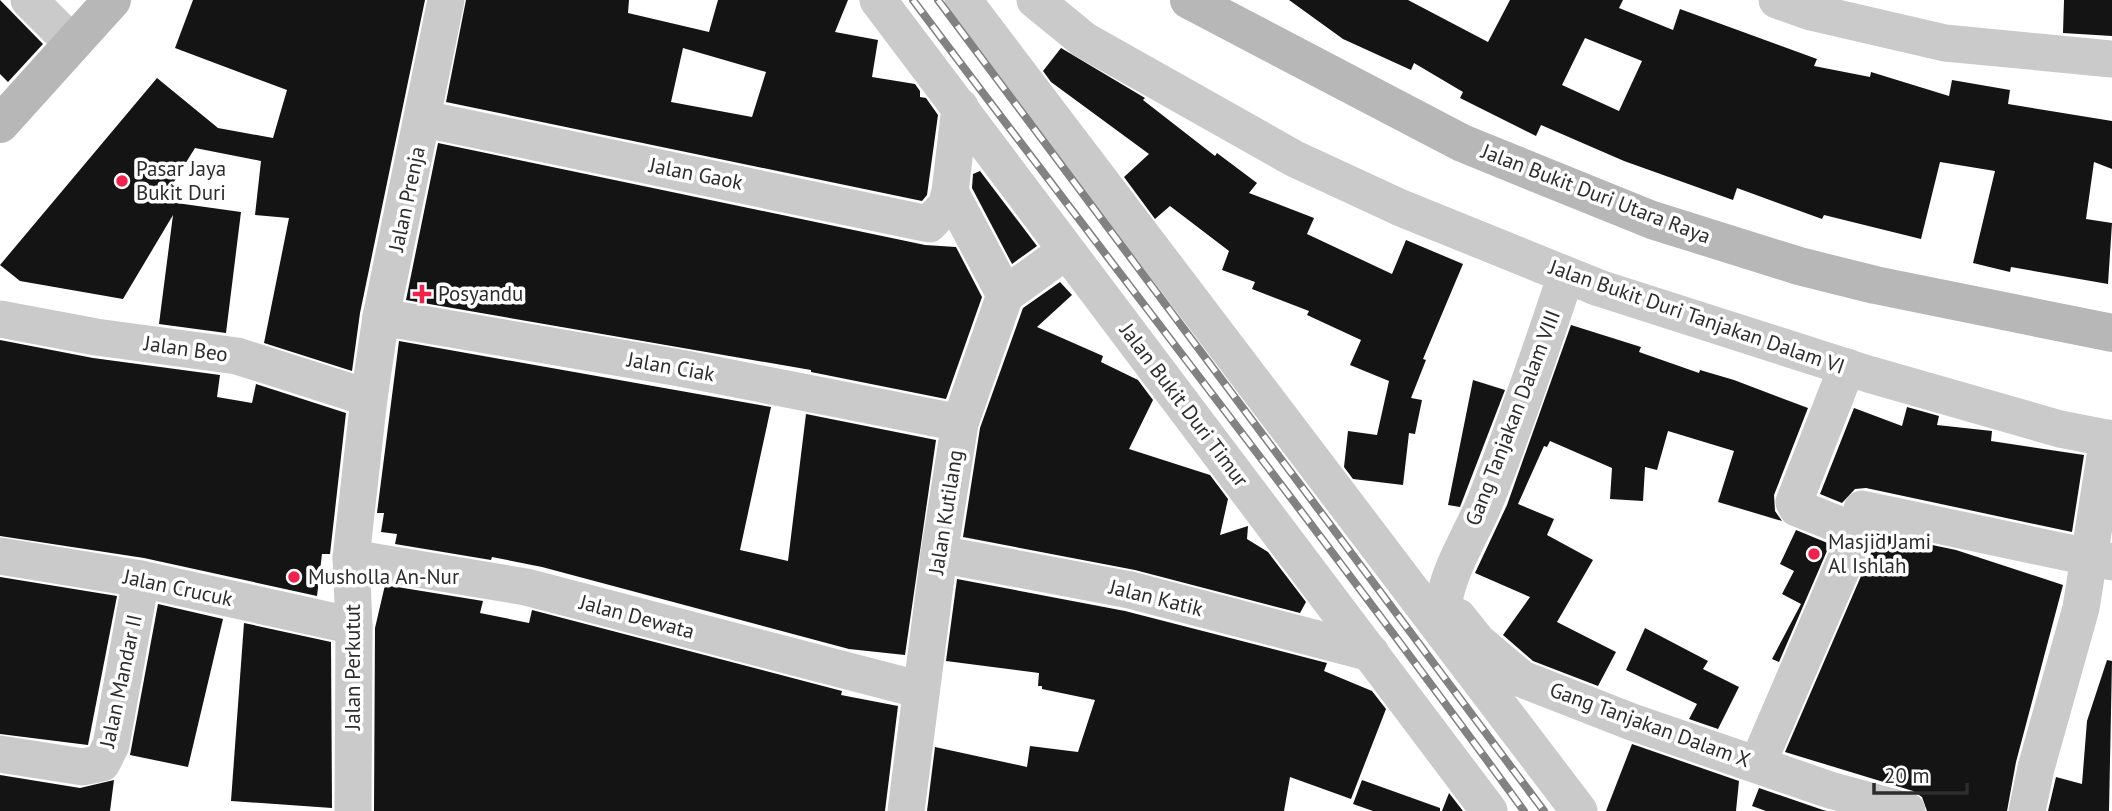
<svg xmlns="http://www.w3.org/2000/svg" width="2112" height="811" font-family="'PT Sans',sans-serif">
<style>
.building{fill:#141414;fill-rule:evenodd}
.lines{fill:none;stroke-linecap:round;stroke-linejoin:round}
.street{stroke:#cacaca;stroke-width:37}
.secondary{stroke:#b7b7b7;stroke-width:38}
.rail-casing{stroke:#828282;stroke-width:8}
.rail{stroke:#fff;stroke-width:5;stroke-dasharray:16;stroke-linecap:butt}
.poi-dot{fill:#f1214c;stroke:#fff;stroke-width:2.5}
.labels{text-anchor:middle;stroke-width:7;stroke-linejoin:round;paint-order:stroke}
.poi-label{font-size:21px;fill:#2d2d2d;stroke:#fff;text-anchor:start}
.street-label{font-size:21px;fill:#2d2d2d;stroke:#fff}
</style>
<rect width="100%" height="100%" fill="#fff"/>
<!-- building -->
<g class="building">
<path d="M0,0L43,44L8,82L0,74Z"/>
<path d="M193,0H425L360,313L352,371L264,343L289,218L255,215L261,161L195,148L162,201L241,212L226,333L159,324L173,215L123,299L20,281L0,265L157,78L218,128L273,138L287,90L175,48Z"/>
<path d="M466,0H629L628,13L709,32L718,0H848L835,32L878,40L872,77L915,84L920,91V97L926,98L938,115L927,195L922,201L446,102ZM683,48L766,72L752,117L671,102Z"/>
<path d="M1289,0H1408L1488,42L1510,0H1623L1619,8L1673,30L1680,9L1817,59L1814,66L1870,77L1871,72L1949,96L1952,80L2010,90L2008,104L2112,121V169L2094,162L2086,219L2112,223L2108,284L2011,267L2010,272L1973,263L1995,171L1940,162L1921,239L1824,215L1822,219L1737,188L1733,200L1624,161L1541,125L1536,136L1460,98L1463,92L1414,63L1411,70L1343,39ZM1585,38L1642,61L1619,111L1562,85Z"/>
<path d="M2064,0H2112V36L2063,33Z"/>
<path d="M1061,48L1145,98L1143,100L1215,156L1217,153L1257,183L1249,193L1314,218L1307,234L1392,274L1406,240L1463,264L1423,359L1426,360L1411,398L1422,400L1415,434L1409,433L1403,485L1353,479L1344,467L1348,431L1377,435L1389,381L1350,365L1361,340L1307,315L1309,311L1252,289L1255,282L1222,270L1229,251L1170,206L1155,219L1124,177L1149,154L1051,82L1043,71Z"/>
<path d="M438,143L925,245L956,247L982,297L946,399L811,372V370L406,300Z"/>
<path d="M980,171L1037,246L1012,264L972,188L973,174Z"/>
<path d="M1060,282L1072,295L1037,327L1103,356L1101,362L1138,380L1153,400L1129,449L1210,475L1228,499L1220,535L1248,526L1247,539L1268,552L1306,602L1300,613L1135,570L963,537L980,428L1023,308Z"/>
<path d="M1571,325L1641,347L1639,352L1699,373L1700,370L1734,380L1808,408L1774,495L1775,511L1782,521L1718,502L1734,451L1668,431L1657,470L1645,467L1643,501L1610,499L1612,468L1550,441L1547,447L1544,446L1518,504L1554,519L1547,535L1593,560L1557,622L1616,652L1598,686L1533,661L1503,635L1530,597L1475,573L1507,505Z"/>
<path d="M0,340L93,358L220,375L217,397L252,403L256,384L346,413L330,554H322L317,596L144,558L0,536Z"/>
<path d="M399,341L771,407L740,550L788,561L806,414L936,440L905,655L849,649L542,567L492,557L491,560L395,544L397,534L381,532L384,513H377Z"/>
<path d="M1473,380L1505,390L1460,507L1448,505Z"/>
<path d="M1907,407L1939,416L1937,425L1992,431L1991,441L2084,455L2072,532L1866,488L1855,489L1842,503L1820,494L1854,408L1902,426Z"/>
<path d="M1796,530L1830,544L1779,662L1772,659L1801,604L1782,594L1794,571L1780,564Z"/>
<path d="M1875,533L1956,550L2063,585L2016,762L2007,811H1927L1922,797L1913,791L1785,752L1874,546Z"/>
<path d="M0,577L117,596L88,745L0,734Z"/>
<path d="M957,579L1125,611L1327,663L1324,671L1372,691L1386,709L1351,799L1290,777L1284,811H927L935,747L1027,767L1030,746L1078,752L1095,700L1042,689V686H1038L1039,673L946,661Z"/>
<path d="M385,585L483,601L480,613L529,623L532,610L842,691L841,695L898,706L885,811H374L375,628Z"/>
<path d="M158,604L223,619L188,767L130,755Z"/>
<path d="M244,623L331,642L332,808L231,801Z"/>
<path d="M1645,628L1708,661L1703,669L1739,687L1718,729L1689,719L1697,704L1626,670Z"/>
<path d="M2107,660L2112,661L2109,811H2048L2056,777L2082,784L2087,721Z"/>
<path d="M1632,744L1739,781L1736,811H1606Z"/>
<path d="M0,775L80,788L114,780L110,811H0Z"/>
<path d="M1362,780L1440,808V811H1373L1353,804Z"/>
<path d="M1759,788L1823,810L1827,811H1766L1752,806Z"/>
<path d="M1449,793L1463,811H1442Z"/>
</g>
<g class="lines">
<!-- street -->
<g class="street">
<path d="M29,0L72,43"/>
<path d="M878,0L1489,811"/>
<path d="M963,0L1579,811"/>
<path d="M1035,0L1084,40L1295,159L1401,208L1599,288L1868,374L2060,429L2112,439"/>
<path d="M1777,0L1811,12L1945,43L2112,59"/>
<path d="M960,107L950,192L1005,295"/>
<path d="M424,119L929,224L946,206L950,192"/>
<path d="M381,317L680,368L960,423"/>
<path d="M0,319L96,337L237,356L369,398"/>
<path d="M1862,509L2112,562"/>
<path d="M939,554L1130,590L1371,653"/>
<path d="M0,556L141,579L354,626"/>
<path d="M351,558L526,587L921,690"/>
<path d="M1444,600C1452,562 1473,532 1487,497C1516,423 1541,350 1566,275"/>
<path d="M1458,617L1478,642L1522,679L1632,722L1830,790L1907,811"/>
<path d="M0,754L83,767L102,763L111,745L141,579"/>
<path d="M1758,763L1855,538L1850,529L1797,508L1794,502L1847,367"/>
<path d="M353,811L354,626L351,558L369,398L381,317L446,0"/>
<path d="M906,811L939,554L960,423L1005,295L1066,251"/>
<path d="M2027,811L2036,768L2081,608L2108,438"/>
</g>
<!-- secondary -->
<g class="secondary">
<path d="M1189,0L1462,143L1652,220L1799,266L1875,285L2112,333"/>
<path d="M0,124L112,0"/>
</g>
<!-- rail casing -->
<g class="rail-casing">
<g id="rail">
<path d="M913,0C1116,271 1325,537 1524,811"/>
<path d="M938,0L1544,811"/>
</g>
</g>
<!-- rail -->
<use href="#rail" class="rail"/>
</g>
<!-- markers -->
<g class="poi-dot">
<circle cx="122" cy="181" r="7"/>
<path d="M418.5 283.5h7v7h7v7h-7v7h-7v-7h-7v-7h7z"/>
<circle cx="1814" cy="554" r="7"/>
<circle cx="294" cy="577" r="7"/>
</g>
<g class="labels">
<!-- poi labels -->
<g class="poi-label">
<text x="136" y="176">Pasar Jaya<tspan x="136" dy="24">Bukit Duri</tspan></text>
<text x="438" y="301">Posyandu</text>
<text x="1828" y="549">Masjid Jami<tspan x="1828" dy="24">Al Ishlah</tspan></text>
<text x="308" y="584">Musholla An-Nur</text>
</g>
<!-- street labels -->
<g class="street-label">
<text transform="translate(696 174) rotate(11)" y="7">Jalan Gaok</text>
<text transform="translate(1596 194) rotate(21)" y="7">Jalan Bukit Duri Utara Raya</text>
<text transform="translate(407 199) rotate(-78)" y="7">Jalan Prenja</text>
<text transform="translate(1697 317) rotate(19)" y="7">Jalan Bukit Duri Tanjakan Dalam VI</text>
<text transform="translate(186 349) rotate(8)" y="7">Jalan Beo</text>
<text transform="translate(671 367) rotate(10)" y="7">Jalan Ciak</text>
<text transform="translate(1184 405) rotate(53)" y="7">Jalan Bukit Duri Timur</text>
<text transform="translate(1513 418) rotate(-69)" y="7">Gang Tanjakan Dalam VIII</text>
<text transform="translate(946 512) rotate(-81)" y="7">Jalan Kutilang</text>
<text transform="translate(178 588) rotate(12)" y="7">Jalan Crucuk</text>
<text transform="translate(1156 598) rotate(14)" y="7">Jalan Katik</text>
<text transform="translate(637 617) rotate(15)" y="7">Jalan Dewata</text>
<text transform="translate(353 667) rotate(-90)" y="7">Jalan Perkutut</text>
<text transform="translate(121 681) rotate(-78)" y="7">Jalan Mandar II</text>
<text transform="translate(1650 725) rotate(20)" y="7">Gang Tanjakan Dalam X</text>
</g>
</g>
<!-- scale -->
<path d="M1874 783v10h93v-10" fill="none" stroke="#2d2d2d" stroke-width="3.5"/>
<text x="1884" y="783" font-size="21" fill="#2d2d2d" stroke="#ffffff" stroke-width="5" paint-order="stroke">20 m</text>
</svg>
